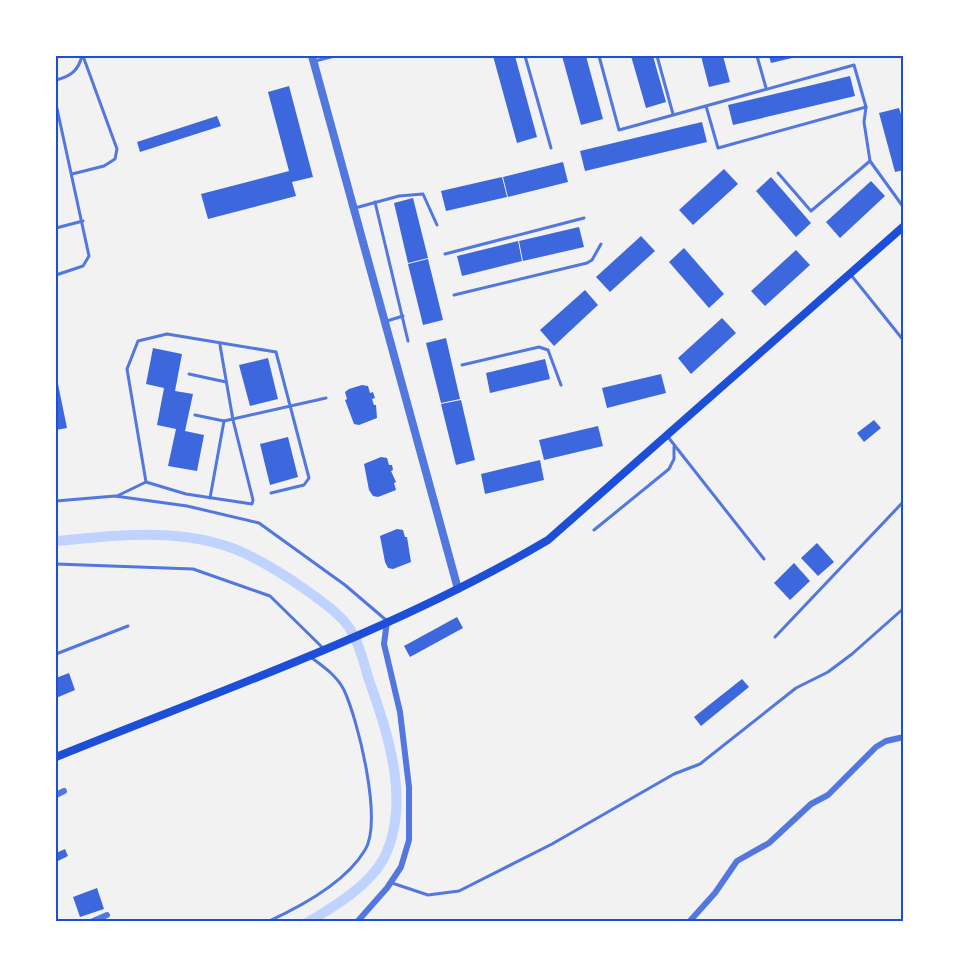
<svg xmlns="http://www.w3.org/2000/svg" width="959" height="977" font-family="'Sofia Sans Condensed',sans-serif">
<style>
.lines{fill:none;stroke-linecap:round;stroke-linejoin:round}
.canal{stroke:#bfd3fe;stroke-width:10}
.building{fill:#3d67dc}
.service{stroke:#5277de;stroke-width:3}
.minor{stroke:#5277de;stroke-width:6}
.tertiary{stroke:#5277de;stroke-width:8}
.secondary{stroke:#1d4ed8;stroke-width:8}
.neatline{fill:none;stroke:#1d4ed8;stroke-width:2}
</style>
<rect width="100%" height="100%" fill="#f2f2f2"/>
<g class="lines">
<!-- canal -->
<path class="canal" d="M56,541C122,535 195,525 256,559C279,571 334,606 348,626C358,640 363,660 368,677C387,731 412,802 384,858C370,885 334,907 308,922"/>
</g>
<!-- building -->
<g class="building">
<path d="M493,56H515L537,137L517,143Z"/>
<path d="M562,56H586L603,119L581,125Z"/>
<path d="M631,56H653L666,102L646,108Z"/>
<path d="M701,56H723L730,82L709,87Z"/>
<path d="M769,56H792V58L771,63Z"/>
<path d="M850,76L855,96L733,125L728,105Z"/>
<path d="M289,86L313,177L292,182L296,196L208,219L201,194L289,171L268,92Z"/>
<path d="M899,108L904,124V170L895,172L879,113Z"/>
<path d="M217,116L221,126L140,152L137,142Z"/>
<path d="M702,122L707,142L585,171L580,151Z"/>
<path d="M563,162L568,182L508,197L503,177Z"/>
<path d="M724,169L738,184L693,225L679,210Z"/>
<path d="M502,177L507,197L446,211L441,191Z"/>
<path d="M771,177L811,223L796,237L756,191Z"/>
<path d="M871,181L885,196L840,238L826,222Z"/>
<path d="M413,198L428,258L408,263L394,203Z"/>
<path d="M579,227L584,247L523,261L519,241Z"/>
<path d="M641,236L655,251L610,292L596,277Z"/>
<path d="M518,241L522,261L462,276L457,256Z"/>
<path d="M684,248L724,294L709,308L669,262Z"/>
<path d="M796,250L810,265L765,306L751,291Z"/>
<path d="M428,259L443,320L423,325L408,264Z"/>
<path d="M585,290L598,305L554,346L540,330Z"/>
<path d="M722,318L736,333L691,374L678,358Z"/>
<path d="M446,338L460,399L441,403L426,343Z"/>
<path d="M153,348L182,354L175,391L193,394L185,431L204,435L197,471L168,466L176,429L157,425L164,388L146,384Z"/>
<path d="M268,358L278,399L250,406L239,365Z"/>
<path d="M545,359L550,379L490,393L486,373Z"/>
<path d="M661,374L666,393L607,408L602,388Z"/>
<path d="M56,384H58L67,428L56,430Z"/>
<path d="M362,385L368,386L370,393L373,392L375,398L372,399L374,405H376L377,418L359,425L354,424L345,400L347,399L345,392L349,389Z"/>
<path d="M461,400L475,460L456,465L441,404Z"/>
<path d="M874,420L881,428L864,442L857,433Z"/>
<path d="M598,426L603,446L544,460L539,440Z"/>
<path d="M288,437L298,477L270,485L260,444Z"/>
<path d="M381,457L387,458L389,465H392L393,470L391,471L396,482L394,483L396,490L378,497L373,496L369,490L364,464Z"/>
<path d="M540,460L544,480L485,494L481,474Z"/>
<path d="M397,529L403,530L405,537H407L411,562L393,569L388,568L385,562L380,536Z"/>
<path d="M817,543L834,562L818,576L801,558Z"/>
<path d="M794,563L810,581L790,600L774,583Z"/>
<path d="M457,617L463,628L410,657L404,646Z"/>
<path d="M69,673L75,690L56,698V678Z"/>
<path d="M742,679L749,687L701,726L694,717Z"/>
<path d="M65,849L68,856L56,862V853Z"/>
<path d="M97,888L104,909L80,917L73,897Z"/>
</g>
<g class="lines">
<!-- service -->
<g class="service">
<path d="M87,56H97"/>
<path d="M525,56L551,148"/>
<path d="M599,56L619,130L854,65L866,107L718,148L706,106"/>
<path d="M657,56L673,114"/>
<path d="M757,56L766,88"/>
<path d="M315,61L335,56"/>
<path d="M56,80C71,76 78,71 82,56"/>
<path d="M56,104L89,256L83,266L56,275"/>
<path d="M866,107L864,122L870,161L904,208"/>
<path d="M778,173L811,211L870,161"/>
<path d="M72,174L104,166L115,159L117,149L83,56"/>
<path d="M375,202L408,341"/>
<path d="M355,208L399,196L423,194L437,225"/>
<path d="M56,228L83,221"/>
<path d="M445,254L584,218"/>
<path d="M851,275L904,341"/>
<path d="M454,295L587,263L592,260L601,244"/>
<path d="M387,321L403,316"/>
<path d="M462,365L539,347L548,350L561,385"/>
<path d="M189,374L226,382"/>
<path d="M195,415L224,421L210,498"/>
<path d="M224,421L326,398"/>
<path d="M668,437L764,559"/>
<path d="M146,482L127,369L138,341L167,334L276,352L309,478L304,485L271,493"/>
<path d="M117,496L146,482L186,494L252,504L253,500L233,420L220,345"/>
<path d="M56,501L115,496L187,506L259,523L345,585L386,620"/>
<path d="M594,530L669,469L674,459V447"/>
<path d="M56,564L193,569L270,596L324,649"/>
<path d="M775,637L904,501"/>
<path d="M56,654L128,626"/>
<path d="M392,883L428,895L459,891L552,844L674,774L700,764L796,688L828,672L852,654L904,608"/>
<path d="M267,922C300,907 346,882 365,850C383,821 358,720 344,690C337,676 324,667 312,658"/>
</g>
<!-- minor -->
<g class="minor">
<path d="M56,795L64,791"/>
<path d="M91,922L107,915"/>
<path d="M357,922L387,888L401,867L409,840V787L400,712L384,644L387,621"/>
<path d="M689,922L715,893L737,861L769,843L811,804L828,795L876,747L886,741L904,737"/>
</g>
<!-- tertiary -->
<path class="tertiary" d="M312,56L458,589"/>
<!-- secondary -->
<path class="secondary" d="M56,757C221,690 394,631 548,540L904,226"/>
</g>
<!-- border -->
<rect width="959" height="977" fill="none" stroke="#ffffff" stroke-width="114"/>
<rect x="57" y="57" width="845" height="863" class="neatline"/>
</svg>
